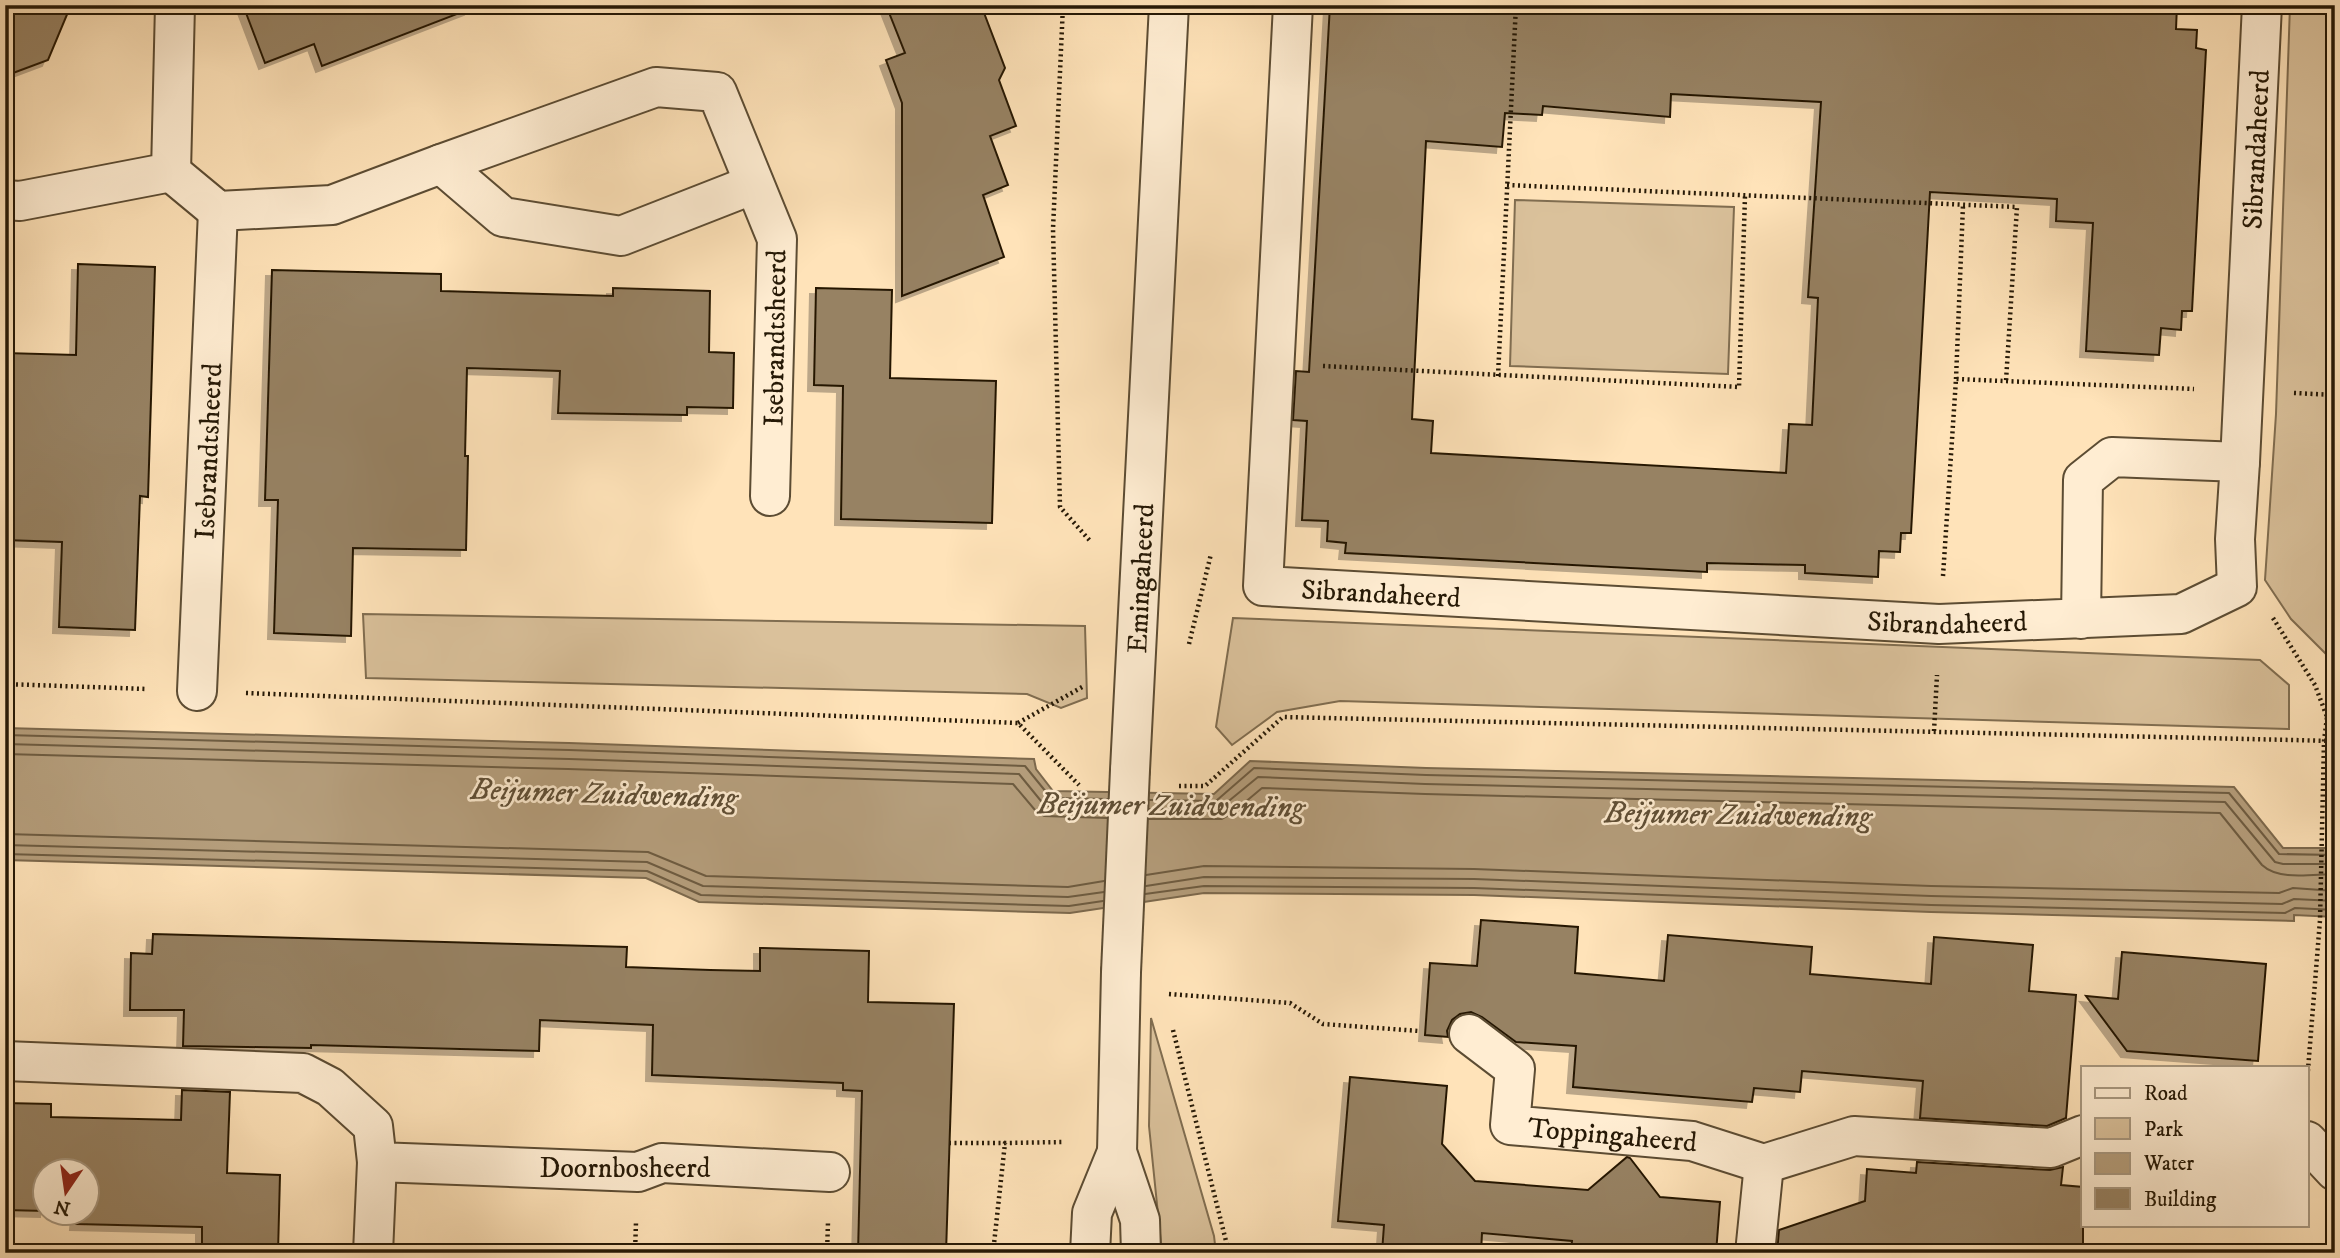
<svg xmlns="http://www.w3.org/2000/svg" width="2340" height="1258" font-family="'IM FELL DW Pica',serif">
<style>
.green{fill:#dac19b;stroke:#806d50;stroke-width:2}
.water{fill:#b59e7c;stroke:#7c694d;stroke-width:2}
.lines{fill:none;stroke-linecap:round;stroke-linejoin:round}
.shore{stroke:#6e5c41;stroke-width:2}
.building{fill:#978263;stroke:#261906;stroke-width:2;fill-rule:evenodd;filter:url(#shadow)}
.minor-casing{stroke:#5c4c33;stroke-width:42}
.path{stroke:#261906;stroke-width:4.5;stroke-dasharray:2 3.5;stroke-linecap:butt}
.minor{stroke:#ffedd2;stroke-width:38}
.minor-bridge-casing{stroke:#5c4c33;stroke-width:42;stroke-linecap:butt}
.minor-bridge{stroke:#ffedd2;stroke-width:38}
.labels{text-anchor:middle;stroke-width:5;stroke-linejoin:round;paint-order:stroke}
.street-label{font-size:28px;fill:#261906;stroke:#ffedd2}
.water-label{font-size:30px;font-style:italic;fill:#5f4e35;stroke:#ffedd2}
</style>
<defs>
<filter id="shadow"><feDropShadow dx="-6" dy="6" stdDeviation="0" flood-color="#0004"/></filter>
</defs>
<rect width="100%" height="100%" fill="#ffe3b9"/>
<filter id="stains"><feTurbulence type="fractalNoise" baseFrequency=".00286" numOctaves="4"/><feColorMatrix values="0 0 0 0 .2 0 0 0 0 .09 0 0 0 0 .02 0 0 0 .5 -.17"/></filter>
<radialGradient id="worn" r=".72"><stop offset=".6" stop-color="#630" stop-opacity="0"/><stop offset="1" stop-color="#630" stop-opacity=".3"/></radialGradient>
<!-- green -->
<g class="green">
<path d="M2290,5H2335V663L2291,619L2265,580L2276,414Z"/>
<path d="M1515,200L1734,207L1728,374L1510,366Z"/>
<path d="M363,614L1085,626L1087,698L1061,708L1027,694L366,678Z"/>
<path d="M1233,618L2260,660L2289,685V729L1340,701L1277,712L1232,745L1216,727Z"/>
<path d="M1151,1018L1214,1236L1216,1253H1162L1149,1126Z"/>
</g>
<!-- water -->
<path class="water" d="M5,728L569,743L1034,759L1036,769L1053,791L1214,794L1250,761L1426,768L2234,787L2283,848H2335V917L2294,915V921L1931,912L1474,895L1204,893L1070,913L699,902L646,878L5,860Z"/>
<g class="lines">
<!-- shore -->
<g class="shore">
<path d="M5,735L569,750L1025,766L1051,798L1108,799"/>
<path d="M5,744L569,759L1019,774L1041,801L1048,806L1107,808"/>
<path d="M5,754L568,769L1013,784L1035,810L1044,816L1107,818"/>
<path d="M1150,800L1216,801L1254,768L1426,775L2229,793L2279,854L2335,855"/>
<path d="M1149,809H1219L1258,777L1425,784L2225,802L2275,862L2283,864H2335"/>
<path d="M1149,819H1222L1231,814L1262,788L1425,794L2220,813L2262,865C2279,881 2313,874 2335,874"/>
<path d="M5,834L648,852L706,876L1068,887L1104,881"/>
<path d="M5,845L647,862L703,886L1068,897L1104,892"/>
<path d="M5,854L647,871L701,895L1069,906L1103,901"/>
<path d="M1146,875L1204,866L1474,869L1931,886L2279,893L2293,888L2335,891"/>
<path d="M1146,886L1204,877L1474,879L1931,896L2282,904L2294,899L2335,901"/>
<path d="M1145,894L1204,886L1474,888L1931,905L2285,913L2295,908L2335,910"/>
</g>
</g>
<!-- building -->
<g class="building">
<path d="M5,5H71L48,60L5,76Z"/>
<path d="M243,5H469L470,9L322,66L314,44L265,63Z"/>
<path d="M886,5H981L1005,68L999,80L1016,126L990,136L1008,185L983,195L1004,257L902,296V103L886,60L905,53Z"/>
<path d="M1330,5H1955L2028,9V5H2177L2176,29L2197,30L2196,48L2206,50L2192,311H2182L2181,330L2161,328L2159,355L2086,351L2093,223L2056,221L2057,199L1930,192L1911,533H1901L1900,552L1879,551L1878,577L1805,573V565L1707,563V572L1345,553L1346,543L1327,541L1328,521L1302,520L1307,421L1293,420L1296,371L1309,372ZM1671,94L1821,102L1808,297L1818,298L1812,425L1789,424L1786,473L1431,453L1433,421L1412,419L1426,141L1502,147L1505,113L1542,115L1543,106L1670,117Z"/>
<path d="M78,264L155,267L148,497L140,496L135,630L59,627L62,542L5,540V353L76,355Z"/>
<path d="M272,270L441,274V291L613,296V288L710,291L709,352L734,353L733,408L687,407V415L558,413L560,371L467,368L465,456H468L466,550L353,548L351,636L274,633L278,500H265Z"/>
<path d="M816,288L892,290L890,378L996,381L992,523L841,519L843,386L814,385Z"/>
<path d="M1481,920L1578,927L1575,973L1664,981L1668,935L1812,947L1810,974L1931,984L1934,937L2033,945L2029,991L2076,995L2066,1118L2047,1126L1920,1118L1923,1081L1802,1071L1800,1092L1754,1088L1752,1102L1573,1087L1576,1046L1516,1042L1482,1017L1471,1012L1460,1014L1452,1020L1447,1031L1448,1037L1425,1035L1430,963L1477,966Z"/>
<path d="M153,934L627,947L626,967L710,970L760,971V948H763L869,951L868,1002L954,1004L946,1253H858L862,1091L843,1090V1083L652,1075L653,1025L540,1020L539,1051L311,1045V1048L183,1046L184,1010H130L131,953L152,954Z"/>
<path d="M2122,952L2266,964L2258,1061L2127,1051L2086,996L2118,999Z"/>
<path d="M1350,1077L1447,1086L1442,1144L1475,1181L1588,1190L1627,1157L1630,1158L1660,1197L1720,1202L1716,1253L1669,1249V1253H1571L1572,1241L1482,1233L1481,1253H1382L1384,1225L1338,1221Z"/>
<path d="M182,1090L230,1092L227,1173L280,1175L278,1253H202V1227L76,1224L77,1213H88V1171H46V1211L5,1210V1103L51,1104V1117L181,1120Z"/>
<path d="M1917,1162L2050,1170L2063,1167L2061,1185L2083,1187V1253H1777L1779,1230L1865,1201L1867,1169L1916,1173Z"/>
</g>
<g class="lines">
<!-- minor casing -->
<g class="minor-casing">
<g id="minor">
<path id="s1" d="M1293,5L1263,586L1939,624L2181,614L2237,587L2235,539L2240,462L2112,457L2083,480L2081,619"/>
<path d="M441,164L503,217L621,236L754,184"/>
<path d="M171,172L218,211L332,205L441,164L656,87L717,92L777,239L770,496"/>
<path d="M5,200L20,201L171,172L175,5"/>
<path id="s2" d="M2240,462L2262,5"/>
<path id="s3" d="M197,691L218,211"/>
<path id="s4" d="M1130,770L1169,5"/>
<path d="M1121,972L1117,1152L1140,1220L1141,1253"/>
<path id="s5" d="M1469,1034L1515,1069L1510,1125L1692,1141L1764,1164L1854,1136L2051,1148L2083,1135"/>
<path d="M5,1061L303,1073L330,1087L373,1126L377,1162L638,1172L662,1163L830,1172"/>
<path d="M2307,1141L2335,1171"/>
<path d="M373,1253L377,1162"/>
<path d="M1090,1253L1092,1213L1117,1152"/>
<path d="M1755,1253L1764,1164"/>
</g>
</g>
<!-- path -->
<g class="path">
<path d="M1063,5L1053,229L1060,507L1091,542"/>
<path d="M1507,185L2017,207L2006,381"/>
<path d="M1323,366L1739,387L1745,196"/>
<path d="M1498,376L1516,5"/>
<path d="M1956,379L1963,205"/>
<path d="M2294,393L2335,395"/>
<path d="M1943,576L1956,379L2194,389"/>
<path d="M2273,618L2315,685L2327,717L2335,718"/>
<path d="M1189,644L1211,554"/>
<path d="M5,684L147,689"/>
<path d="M246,693L1018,723L1079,785"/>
<path d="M1018,723L1084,686"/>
<path d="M1934,731L1937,675"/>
<path d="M1179,786H1205L1283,717L2335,741"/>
<path d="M1169,994L1290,1003L1323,1024L1419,1031"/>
<path d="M1173,1030L1229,1253"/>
<path d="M2307,1082L2320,920L2324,741L2327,717"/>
<path d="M949,1143H1005"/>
<path d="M635,1253L636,1222"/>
<path d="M827,1253L828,1222"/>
<path d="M993,1253L1005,1143L1064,1142"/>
</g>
<!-- minor -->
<use href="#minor" class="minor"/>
<!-- minor-bridge casing -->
<g class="minor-bridge-casing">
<path id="minor-bridge" d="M1121,972L1130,770"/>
</g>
<!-- minor-bridge -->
<use href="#minor-bridge" class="minor-bridge"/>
</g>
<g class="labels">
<!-- street labels -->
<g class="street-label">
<text dy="10" stroke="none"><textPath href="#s2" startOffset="313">Sibrandaheerd</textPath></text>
<text transform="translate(774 338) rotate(-89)" y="10">Isebrandtsheerd</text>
<text dy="10" stroke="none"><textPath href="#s3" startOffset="240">Isebrandtsheerd</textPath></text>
<text dy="10" stroke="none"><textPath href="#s4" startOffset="192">Emingaheerd</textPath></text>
<text dy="10" stroke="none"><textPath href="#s1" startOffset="700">Sibrandaheerd</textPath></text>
<text dy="10" stroke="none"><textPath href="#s1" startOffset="1267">Sibrandaheerd</textPath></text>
<text dy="10" stroke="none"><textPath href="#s5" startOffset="217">Toppingaheerd</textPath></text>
<text x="625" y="1177">Doornbosheerd</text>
</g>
<!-- water labels -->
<g class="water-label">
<text transform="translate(604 793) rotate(2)" y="10">Beijumer Zuidwending</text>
<text transform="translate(1171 805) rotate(1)" y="10">Beijumer Zuidwending</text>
<text transform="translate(1738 814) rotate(1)" y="10">Beijumer Zuidwending</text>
</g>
</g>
<!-- margin -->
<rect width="2340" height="1258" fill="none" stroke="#ffe3b9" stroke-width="28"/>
<rect x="7" y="7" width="2326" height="1244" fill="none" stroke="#261906" stroke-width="3.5"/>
<rect x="14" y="14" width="2312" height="1230" fill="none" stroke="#261906" stroke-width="2"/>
<!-- legend -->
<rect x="2081" y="1066" width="228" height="161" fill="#ffedd2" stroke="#a89880" stroke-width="2"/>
<rect x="2095" y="1088" width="35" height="10" fill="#ffedd2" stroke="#a89880" stroke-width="2"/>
<text x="2144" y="1100" font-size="21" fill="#261906">Road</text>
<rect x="2095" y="1118" width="35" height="21" fill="#dac19b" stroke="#a89880" stroke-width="2"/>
<text x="2144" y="1136" font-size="21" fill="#261906">Park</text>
<rect x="2095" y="1153" width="35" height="21" fill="#b59e7c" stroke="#a89880" stroke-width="2"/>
<text x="2144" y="1170" font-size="21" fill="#261906">Water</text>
<rect x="2095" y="1188" width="35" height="21" fill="#978263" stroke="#a89880" stroke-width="2"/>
<text x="2144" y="1206" font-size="21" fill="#261906">Building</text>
<!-- north arrow -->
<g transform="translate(66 1192) rotate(193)"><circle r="33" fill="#ffedd2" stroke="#a89880" stroke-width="2"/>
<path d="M0-5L12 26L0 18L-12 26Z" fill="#8f2418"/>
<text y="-10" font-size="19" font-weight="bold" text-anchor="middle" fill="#261906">N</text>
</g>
<rect width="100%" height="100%" filter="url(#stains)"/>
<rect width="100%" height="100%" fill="url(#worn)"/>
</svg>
